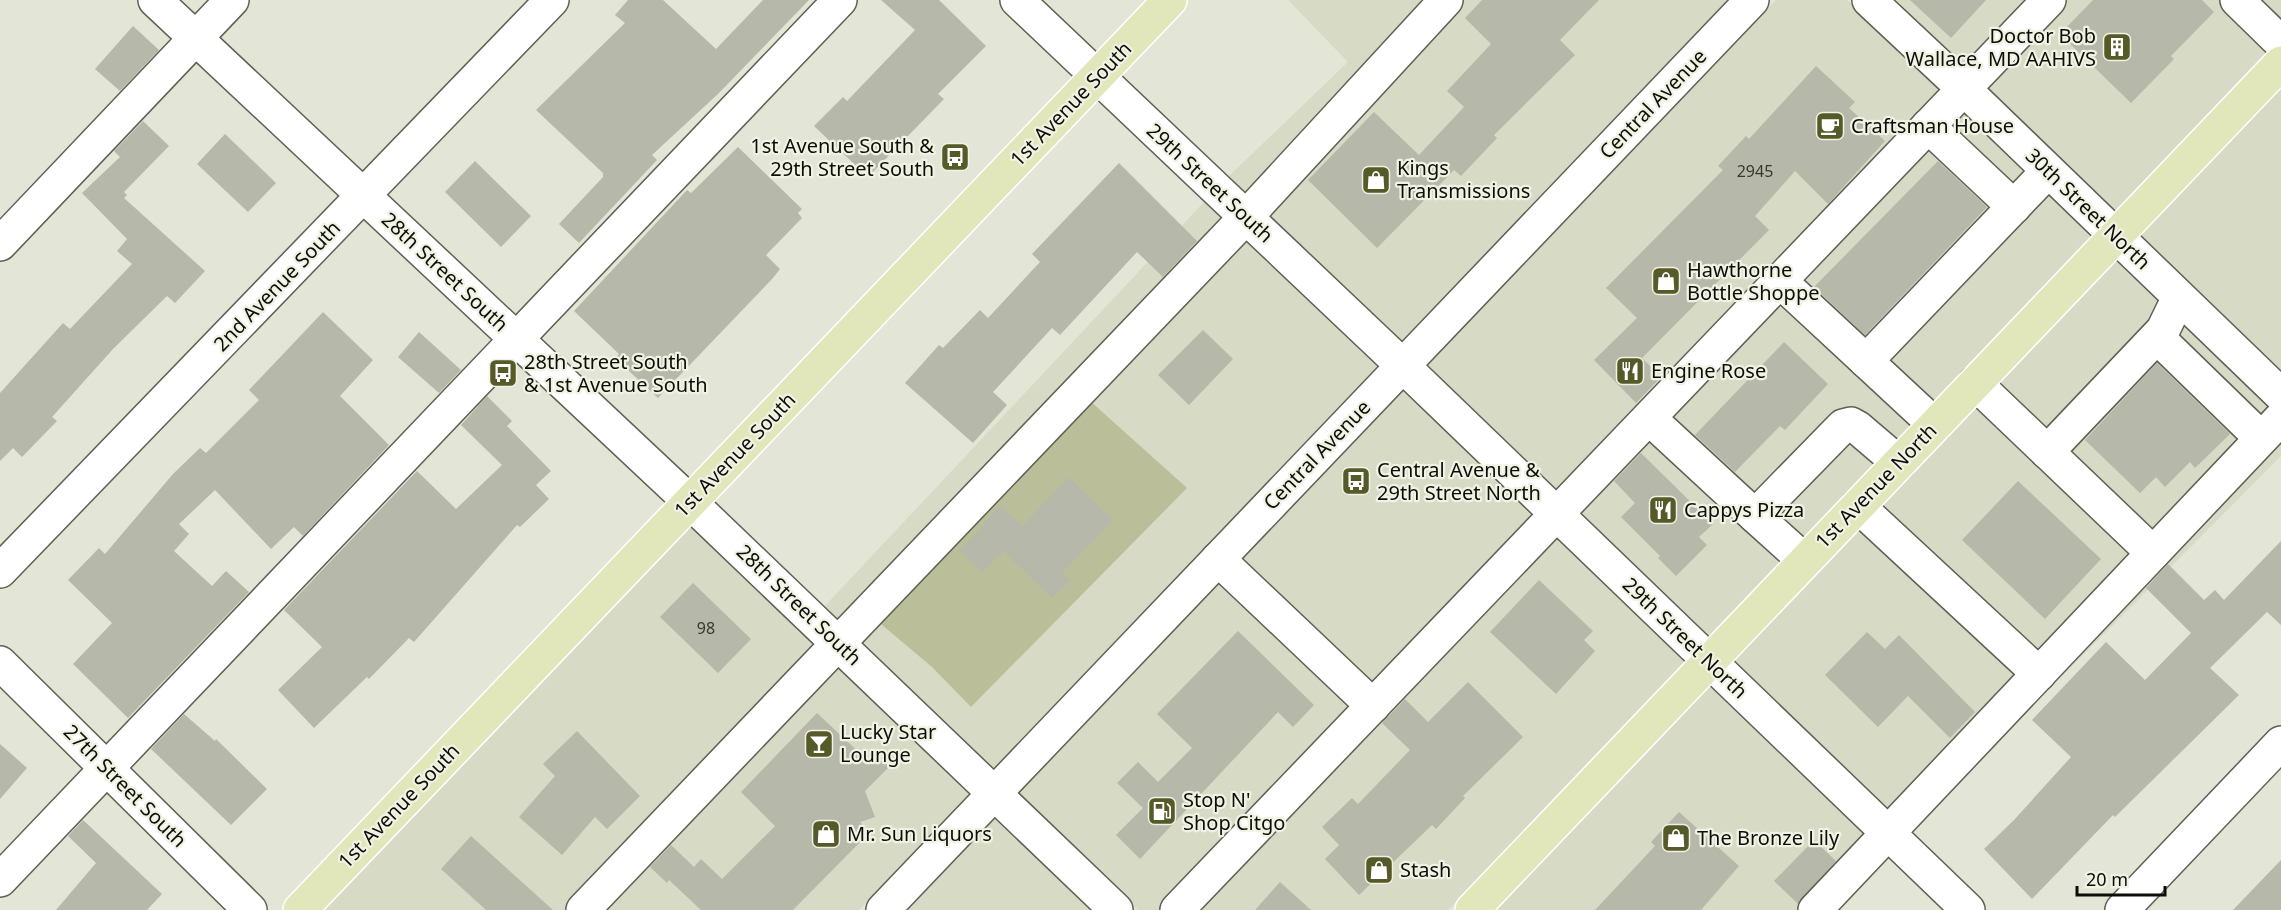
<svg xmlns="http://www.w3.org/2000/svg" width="2281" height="910" font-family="'Noto Sans',sans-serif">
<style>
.built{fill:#d7dac4}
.green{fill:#bbbf99}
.building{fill:#b6b8aa}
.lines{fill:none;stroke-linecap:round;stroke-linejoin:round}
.minor-casing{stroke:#5e6053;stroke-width:36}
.major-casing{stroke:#fff;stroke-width:36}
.minor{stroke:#fff;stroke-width:33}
.major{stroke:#e2e7bb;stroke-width:33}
.labels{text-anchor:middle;stroke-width:4.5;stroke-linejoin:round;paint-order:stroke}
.number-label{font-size:16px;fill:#383831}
.poi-label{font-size:20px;fill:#0e0e09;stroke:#f0f3e3;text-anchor:start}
.street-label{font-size:20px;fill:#0e0e09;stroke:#f0f3e3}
</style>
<rect width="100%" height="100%" fill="#e3e5d6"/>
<!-- built -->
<g class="built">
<path d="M1288,0H1729L1401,343L1227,178L1348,62Z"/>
<path d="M1776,0H1847L2093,235L1708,638L1426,367Z"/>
<path d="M1892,0H2281V38L2114,213Z"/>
<path d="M2281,88V374L2139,236Z"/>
<path d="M1206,200L1380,365L993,770L823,608Z"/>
<path d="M2118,258L2281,416V456L1908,831L1732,662Z"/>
<path d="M1405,388L1687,660L1448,910H1138L1017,794Z"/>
<path d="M692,525L772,601L799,633L802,630L972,792L859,910H324Z"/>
<path d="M1711,684L1886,852L1829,910H1495Z"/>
<path d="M996,816L1094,910H907Z"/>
</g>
<!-- green -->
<path class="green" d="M1089,400L1187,488L971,707L932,667L875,619Z"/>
<!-- building -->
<g class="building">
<path d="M628,0H663L716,49L763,0H809L719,93L652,155L657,160L579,243L559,224L603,177V173L536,110L625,23L615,15Z"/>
<path d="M881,0H939L986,46L938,94L944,99L868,177L814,126L843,97L847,101L915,30Z"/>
<path d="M1482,0H1599L1560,40L1575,55L1494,135L1497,138L1461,176L1454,170L1377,248L1308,180L1374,112L1419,155L1464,107L1447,91L1491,44L1465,18Z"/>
<path d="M1910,0H1986L1951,38Z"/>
<path d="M2093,0H2202L2214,12L2171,56L2174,59L2131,103L2060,34Z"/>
<path d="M133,26L159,50L120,91L95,69Z"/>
<path d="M1816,66L1855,102L1849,108L1885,141L1828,204L1795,171L1755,216L1769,230L1642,358L1661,377L1636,403L1594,360L1637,318L1606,288L1723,170L1718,166L1746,136L1749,139Z"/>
<path d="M143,121L169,146L124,192L127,195L124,198L205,271L175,303L167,296L113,349L52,417L57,421L22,457L13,448L0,461V393L63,323L70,329L132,264L117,251L127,239L82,193L120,157L114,151Z"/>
<path d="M225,134L276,183L248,212L197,164Z"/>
<path d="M738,147L802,209L798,213L802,218L766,255L780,269L773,278L658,398L615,358L619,354L574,311L687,190L691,193Z"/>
<path d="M475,161L531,216L501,247L445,192Z"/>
<path d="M1938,161L1987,207L1865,335L1814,287Z"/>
<path d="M1119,163L1197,241L1163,277L1137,252L1060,335L1052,328L993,392L1007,405L973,443L905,383L939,345L943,348L980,310L988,318L1040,262L1032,254Z"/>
<path d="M323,312L373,360L340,396L389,445L303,536L294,527L271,549L215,490L179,524L189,534L174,551L212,586L226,571L249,592L128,718L73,664L112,623L68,580L99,548L105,554L173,474L200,448L206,453L259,400L249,390Z"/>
<path d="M1203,330L1233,359L1189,405L1158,375Z"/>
<path d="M419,332L461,370L439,393L398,357Z"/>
<path d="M1784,342L1828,384L1785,430L1780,426L1735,472L1695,435Z"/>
<path d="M2157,363L2230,434L2195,468L2190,462L2165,487L2156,477L2140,493L2085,440Z"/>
<path d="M487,396L512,421L507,426L551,471L536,485L549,499L520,527L517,525L414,642L409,638L369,679L367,677L314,728L278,690L322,647L284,610L417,471L456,509L502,465L461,425Z"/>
<path d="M1641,453L1713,524L1699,537L1707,545L1676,576L1658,558L1660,556L1621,517L1635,503L1614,481Z"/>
<path d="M1069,477L1113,520L1062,573L1070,581L1052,598L1003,551L982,573L960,551L1000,505L1022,526Z"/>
<path d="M2018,481L2101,559L2045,619L1962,540Z"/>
<path d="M2281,541V625L2267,612L2210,668L2239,695L2115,817L2113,815L2032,899L1984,849L2014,820L2071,757L2032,720L2106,642L2145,680L2191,633L2146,588L2168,564L2204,600L2215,590L2224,600Z"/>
<path d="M1539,580L1593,631L1584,640L1595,651L1556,694L1490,632Z"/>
<path d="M693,583L751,639L718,673L660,617Z"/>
<path d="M1238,631L1314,705L1293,727L1278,712L1140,859L1116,835L1143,808L1117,783L1138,762L1158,782L1192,748L1157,714Z"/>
<path d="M1867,632L1885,649L1899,635L1975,712L1950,738L1908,696L1878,727L1825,675Z"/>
<path d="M1468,682L1523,737L1463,796L1465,798L1436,829L1432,825L1359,895L1325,859L1339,845L1322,827L1352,798L1358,804L1410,750L1382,723L1405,699L1428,722Z"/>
<path d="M817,713L867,760L894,762L865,791L875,817L860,822L870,832L793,910H701L669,880L667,883L650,867L671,845L694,867L701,859L722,879L775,826L741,792Z"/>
<path d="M184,714L215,741L216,739L267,789L231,825L151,749Z"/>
<path d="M577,731L640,796L607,829L595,817L562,855L519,817L555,776L543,764Z"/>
<path d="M0,744L27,768L0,799Z"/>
<path d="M1679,812L1739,866L1701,910H1595L1655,846L1651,842Z"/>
<path d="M83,820L162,894L147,910H56L96,863L68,836Z"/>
<path d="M471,836L553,910H486L441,869Z"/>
<path d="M1814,840L1836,861L1798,904L1774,881Z"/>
<path d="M2281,860V910H2233Z"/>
<path d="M1280,882L1311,910H1255Z"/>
</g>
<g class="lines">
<!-- minor casing -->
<g class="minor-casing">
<g id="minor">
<path d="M155,0L690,502L1116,910"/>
<path d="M1017,0L1403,366L1968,910"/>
<path d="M1869,0L1964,89L2281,395"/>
<path d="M2237,0L2281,43"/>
<path d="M1928,126L2014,207"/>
<path d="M0,244L232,0"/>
<path d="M1780,281L1935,425"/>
<path d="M2157,337L2261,438"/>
<path d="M1866,361L2048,171"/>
<path d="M1975,383L2153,553"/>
<path d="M1649,418L1755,516"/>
<path d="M2047,452L2163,330L2179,297"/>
<path d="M1858,506L2039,674"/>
<path d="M1218,559L1373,706"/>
<path d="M1805,561L1755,516L1843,426L1851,424L1858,428L1899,463"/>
<path d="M0,571L552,0"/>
<path d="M0,663L250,910"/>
<path d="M0,880L840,0"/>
<path d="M583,910L1246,217L1446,0"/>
<path d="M883,910L1752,0"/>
<path d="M1177,910L2049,0"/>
<path d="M1815,910L2281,418"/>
<path d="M2122,910L2281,743"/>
</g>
</g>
<!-- major casing -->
<g class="major-casing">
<g id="major">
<path d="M300,910L1170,0"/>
<path d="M1472,910L2281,63"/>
</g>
</g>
<!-- minor -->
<use href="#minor" class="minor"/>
<!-- major -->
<use href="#major" class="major"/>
</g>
<!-- icons -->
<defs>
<g id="building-square" transform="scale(1.5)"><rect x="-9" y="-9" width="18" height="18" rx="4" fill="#565a28" stroke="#f0f3e3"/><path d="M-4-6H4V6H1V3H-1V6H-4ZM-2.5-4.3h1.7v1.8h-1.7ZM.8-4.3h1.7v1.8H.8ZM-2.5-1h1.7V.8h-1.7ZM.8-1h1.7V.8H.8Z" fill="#fff"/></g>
<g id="cafe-square" transform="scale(1.5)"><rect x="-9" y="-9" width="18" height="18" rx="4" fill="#565a28" stroke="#f0f3e3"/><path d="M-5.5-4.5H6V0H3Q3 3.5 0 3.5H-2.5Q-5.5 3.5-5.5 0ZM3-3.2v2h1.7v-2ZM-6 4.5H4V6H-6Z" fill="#fff"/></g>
<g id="bus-square" transform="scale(1.5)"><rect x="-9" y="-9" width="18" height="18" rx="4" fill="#565a28" stroke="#f0f3e3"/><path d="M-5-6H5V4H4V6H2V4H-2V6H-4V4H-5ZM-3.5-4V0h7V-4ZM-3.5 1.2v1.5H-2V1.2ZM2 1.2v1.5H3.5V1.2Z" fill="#fff"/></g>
<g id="shop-square" transform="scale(1.5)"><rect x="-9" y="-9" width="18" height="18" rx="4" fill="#565a28" stroke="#f0f3e3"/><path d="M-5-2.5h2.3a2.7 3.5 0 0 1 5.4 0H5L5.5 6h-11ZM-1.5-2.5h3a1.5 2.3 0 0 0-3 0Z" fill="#fff"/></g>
<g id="restaurant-square" transform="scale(1.5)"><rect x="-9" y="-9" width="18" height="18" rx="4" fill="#565a28" stroke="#f0f3e3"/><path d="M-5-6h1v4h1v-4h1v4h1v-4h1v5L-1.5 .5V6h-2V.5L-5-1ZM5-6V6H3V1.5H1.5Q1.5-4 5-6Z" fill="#fff"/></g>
<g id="bar-square" transform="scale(1.5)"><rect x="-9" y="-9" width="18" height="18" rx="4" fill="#565a28" stroke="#f0f3e3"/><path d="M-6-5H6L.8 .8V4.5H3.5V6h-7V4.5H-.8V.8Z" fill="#fff"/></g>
<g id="fuel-square" transform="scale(1.5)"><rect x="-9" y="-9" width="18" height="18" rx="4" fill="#565a28" stroke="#f0f3e3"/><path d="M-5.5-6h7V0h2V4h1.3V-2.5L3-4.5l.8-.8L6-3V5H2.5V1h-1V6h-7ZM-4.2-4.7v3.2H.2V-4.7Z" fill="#fff"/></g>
</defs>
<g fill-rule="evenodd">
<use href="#building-square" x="2117" y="47"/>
<use href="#cafe-square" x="1830" y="126"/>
<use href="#bus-square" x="955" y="157"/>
<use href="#shop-square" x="1376" y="180"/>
<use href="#shop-square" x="1666" y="281"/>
<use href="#restaurant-square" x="1630" y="371"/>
<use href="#bus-square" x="503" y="373"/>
<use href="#bus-square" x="1356" y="481"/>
<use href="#restaurant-square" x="1663" y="510"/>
<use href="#bar-square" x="819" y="744"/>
<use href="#fuel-square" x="1162" y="811"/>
<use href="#shop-square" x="826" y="834"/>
<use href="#shop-square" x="1676" y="838"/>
<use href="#shop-square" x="1379" y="870"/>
</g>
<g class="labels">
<!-- number labels -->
<g class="number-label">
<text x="1755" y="177">2945</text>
<text x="706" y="634">98</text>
</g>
<!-- poi labels -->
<g class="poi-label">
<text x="2096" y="43" text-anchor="end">Doctor Bob<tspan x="2096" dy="23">Wallace, MD AAHIVS</tspan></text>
<text x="1851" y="133">Craftsman House</text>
<text x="934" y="153" text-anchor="end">1st Avenue South &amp;<tspan x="934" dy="23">29th Street South</tspan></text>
<text x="1397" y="175">Kings<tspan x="1397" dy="23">Transmissions</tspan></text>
<text x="1687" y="277">Hawthorne<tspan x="1687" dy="23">Bottle Shoppe</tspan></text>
<text x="524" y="369">28th Street South<tspan x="524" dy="23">&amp; 1st Avenue South</tspan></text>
<text x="1651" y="378">Engine Rose</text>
<text x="1377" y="477">Central Avenue &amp;<tspan x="1377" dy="23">29th Street North</tspan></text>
<text x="1684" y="517">Cappys Pizza</text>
<text x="840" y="739">Lucky Star<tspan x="840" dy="23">Lounge</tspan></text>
<text x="1183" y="807">Stop N'<tspan x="1183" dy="23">Shop Citgo</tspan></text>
<text x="847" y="841">Mr. Sun Liquors</text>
<text x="1697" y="845">The Bronze Lily</text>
<text x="1400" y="877">Stash</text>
</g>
<!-- street labels -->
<g class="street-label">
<text transform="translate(1071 104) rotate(-46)" y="7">1st Avenue South</text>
<text transform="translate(1653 104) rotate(-46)" y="7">Central Avenue</text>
<text transform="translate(1210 183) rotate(43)" y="7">29th Street South</text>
<text transform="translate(2088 209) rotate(44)" y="7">30th Street North</text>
<text transform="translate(445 272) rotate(43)" y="7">28th Street South</text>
<text transform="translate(277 286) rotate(-46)" y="7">2nd Avenue South</text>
<text transform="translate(735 455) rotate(-46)" y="7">1st Avenue South</text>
<text transform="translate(1317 455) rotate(-46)" y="7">Central Avenue</text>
<text transform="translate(1876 486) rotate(-46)" y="7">1st Avenue North</text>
<text transform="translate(799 605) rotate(44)" y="7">28th Street South</text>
<text transform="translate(1685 638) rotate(44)" y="7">29th Street North</text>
<text transform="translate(125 786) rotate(45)" y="7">27th Street South</text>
<text transform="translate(399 806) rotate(-46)" y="7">1st Avenue South</text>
</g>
</g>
<!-- scale -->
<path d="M2077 886v9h88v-9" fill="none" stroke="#0e0e09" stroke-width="3"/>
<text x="2086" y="886" font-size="18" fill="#0e0e09" stroke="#f0f3e3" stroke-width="4.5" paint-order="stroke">20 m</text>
</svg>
